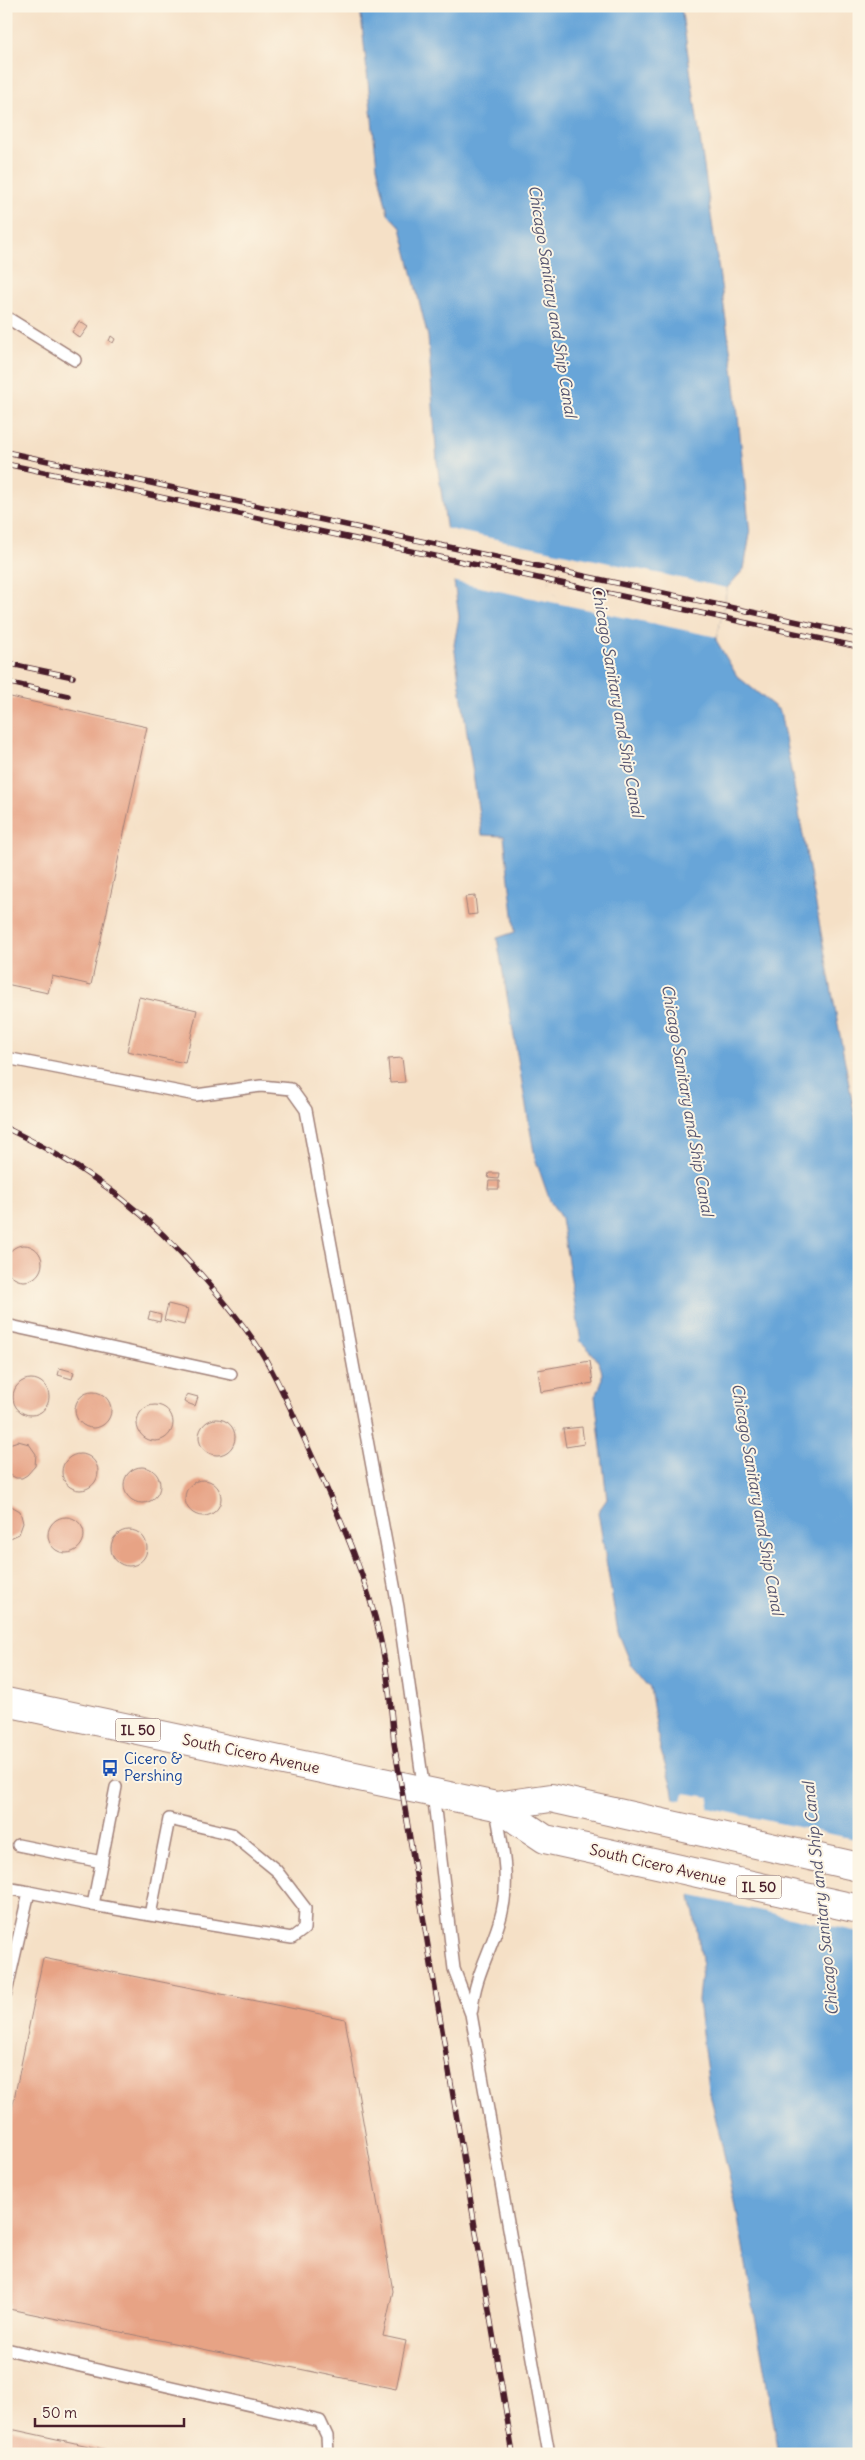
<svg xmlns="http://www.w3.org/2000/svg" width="865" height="2460" font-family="Delius,sans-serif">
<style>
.water{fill:#67a5d8;stroke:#586282;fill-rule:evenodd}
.pier{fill:#f5e0c6;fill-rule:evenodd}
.building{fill:#e7a385}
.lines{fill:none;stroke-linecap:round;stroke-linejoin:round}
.service-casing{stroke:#a08078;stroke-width:14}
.primary-casing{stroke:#a08078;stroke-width:30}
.service{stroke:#fff;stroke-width:11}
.primary{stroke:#fff;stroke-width:28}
.rail-casing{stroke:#4a1f2b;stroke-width:5.5}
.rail{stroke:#fcf5e5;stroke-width:4;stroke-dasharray:11;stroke-linecap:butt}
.labels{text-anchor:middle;stroke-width:4;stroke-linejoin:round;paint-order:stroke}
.shield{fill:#fcf5e5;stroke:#7f5f63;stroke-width:1}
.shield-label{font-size:14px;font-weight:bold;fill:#4a1f2b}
.street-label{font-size:15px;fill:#4a1f2b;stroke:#fcf5e5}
.transit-label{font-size:15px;fill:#164399;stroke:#fcf5e5;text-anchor:start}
.water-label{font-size:16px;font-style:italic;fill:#565570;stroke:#fcf5e5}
</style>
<rect width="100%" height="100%" fill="#fcf5e5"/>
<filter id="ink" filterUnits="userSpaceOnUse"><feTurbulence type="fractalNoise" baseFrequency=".02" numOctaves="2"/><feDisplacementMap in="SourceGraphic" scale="10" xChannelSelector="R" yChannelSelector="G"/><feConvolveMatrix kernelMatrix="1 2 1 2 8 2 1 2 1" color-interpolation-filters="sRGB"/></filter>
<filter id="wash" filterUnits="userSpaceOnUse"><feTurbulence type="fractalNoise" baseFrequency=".0096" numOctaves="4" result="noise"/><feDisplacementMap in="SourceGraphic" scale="20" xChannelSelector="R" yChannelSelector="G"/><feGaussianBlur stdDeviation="1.12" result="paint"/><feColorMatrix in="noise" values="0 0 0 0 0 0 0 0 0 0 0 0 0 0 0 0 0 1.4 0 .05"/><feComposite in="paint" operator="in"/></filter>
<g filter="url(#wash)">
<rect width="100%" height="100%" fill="#f5e0c6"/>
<!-- water -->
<path class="water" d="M360,6H681L734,376L750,534L744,569L727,588L716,640L737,676L780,711L859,1138V2454H779L735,2201L709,2090L698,2000L702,1960L672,1788L660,1748L650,1688L632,1666L618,1632L598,1512L607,1499L595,1396C610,1374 599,1358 581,1342L561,1218L550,1201L535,1158L497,938L515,932L504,836L482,835L454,645L459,617L437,462L428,337L401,228L388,214L377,166ZM568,558L582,562L591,575L590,590L580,601L564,603L548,589L550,568Z"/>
<!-- pier -->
<g class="pier">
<path d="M444,528L727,588L717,637L451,581ZM568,560L581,564L589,575L588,589L578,599L572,601H565L554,594L549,582L552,570L556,565Z"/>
<path d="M684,1793L710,1797L708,1808L859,1840V1932L688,1895L672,1798L682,1800Z"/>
</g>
<g id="blocks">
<!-- building -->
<g class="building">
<path d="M79,321L88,327L80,338L72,332Z"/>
<path d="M111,336L115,339L113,343L109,341Z"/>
<path d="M6,696L147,727L91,985L52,976L48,993L6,984Z"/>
<path d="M475,896L477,914L468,915L465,897Z"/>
<path d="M139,997L197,1010L185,1063L127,1051Z"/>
<path d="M402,1058L405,1082L390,1083L388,1059Z"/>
<path d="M489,1173H499L498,1179L488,1178Z"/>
<path d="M489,1181H499V1189H488Z"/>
<circle cx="24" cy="1263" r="18"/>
<path d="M168,1304L188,1309L184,1325L164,1320Z"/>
<path d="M150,1312L161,1315L160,1322L148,1319Z"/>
<path d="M590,1361L593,1383L541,1392L538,1370Z"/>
<path d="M60,1368L74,1372L72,1379L58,1375Z"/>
<circle cx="31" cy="1397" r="18"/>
<circle cx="93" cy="1410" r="18"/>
<path d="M187,1394L198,1397L195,1406L184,1402Z"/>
<circle cx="155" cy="1423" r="18"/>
<circle cx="217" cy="1437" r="18"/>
<path d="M582,1427L584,1444L566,1447L563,1429Z"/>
<path d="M18,1441L29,1444L36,1454L35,1466L27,1475L22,1478H16L6,1473V1445Z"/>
<circle cx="80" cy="1472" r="18"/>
<circle cx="142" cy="1485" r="18"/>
<circle cx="203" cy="1498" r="18"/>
<path d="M6,1503L20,1511L23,1523L19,1534L6,1540Z"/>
<circle cx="66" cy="1535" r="18"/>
<circle cx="129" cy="1548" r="18"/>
<path d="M43,1958L345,2019L393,2291L383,2336L406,2341L396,2389L9,2309L10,2304L6,2303V2138Z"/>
<path d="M6,2428L121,2453V2454H6Z"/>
</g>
</g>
</g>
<g filter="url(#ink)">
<use href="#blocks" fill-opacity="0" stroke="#a08078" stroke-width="1"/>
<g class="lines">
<!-- service casing -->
<g class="service-casing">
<g id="service">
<path d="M6,317L75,360"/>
<path d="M6,1058L196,1095L261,1086L291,1089L306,1110L398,1607L424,1791"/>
<path d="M6,1325L231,1374"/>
<path d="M433,1793L454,1969L471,2014L549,2454"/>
<path d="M18,1845L102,1862"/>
<path d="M6,1888L29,1892L6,1993"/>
<path d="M29,1892L93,1905L116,1787"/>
<path d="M93,1905L150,1915L169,1819L232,1834L276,1870L305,1908L304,1929L292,1938L150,1915"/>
<path d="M472,2010C474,1975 494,1946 502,1912C510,1877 502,1845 496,1810"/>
<path d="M6,2349L320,2421L327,2436L328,2454"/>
</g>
</g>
<!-- primary casing -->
<g class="primary-casing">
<g id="primary">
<path d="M6,1702L496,1806L551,1798L859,1867"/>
<path d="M496,1806L545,1839L859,1909"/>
</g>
</g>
<!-- service -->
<use href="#service" class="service"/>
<!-- primary -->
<use href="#primary" class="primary"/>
<!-- rail casing -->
<g class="rail-casing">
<g id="rail">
<path d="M6,452L859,635"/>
<path d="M6,464L859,647"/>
<path d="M6,663L73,677"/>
<path d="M6,682L68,696"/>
<path d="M6,1128C92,1169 155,1218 215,1291C232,1311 250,1333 263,1355C285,1392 300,1431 318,1469C342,1523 367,1579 380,1637C388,1672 391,1708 394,1743L513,2454"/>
</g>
</g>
<!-- rail -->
<use href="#rail" class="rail"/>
</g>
</g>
<!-- icons -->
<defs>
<g id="bus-bare" transform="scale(1.35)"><path d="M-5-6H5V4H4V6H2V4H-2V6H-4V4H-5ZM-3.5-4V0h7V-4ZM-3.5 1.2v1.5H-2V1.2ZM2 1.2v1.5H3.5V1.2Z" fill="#1a4fb4" stroke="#fcf5e5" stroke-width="2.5" paint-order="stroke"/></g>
</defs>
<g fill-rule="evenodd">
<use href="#bus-bare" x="110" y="1768"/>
</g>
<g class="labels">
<!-- shield labels -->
<g class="shield">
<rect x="115.5" y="1718.5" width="45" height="23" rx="4"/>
<rect x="736.5" y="1875.5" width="45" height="23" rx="4"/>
</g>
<g class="shield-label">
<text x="138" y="1735">IL 50</text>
<text x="759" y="1892">IL 50</text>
</g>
<!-- street labels -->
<g class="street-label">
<text transform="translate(251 1754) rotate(12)" y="5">South Cicero Avenue</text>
<text transform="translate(658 1865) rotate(13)" y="5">South Cicero Avenue</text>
</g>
<!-- transit labels -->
<g class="transit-label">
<text x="124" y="1764">Cicero &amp;<tspan x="124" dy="17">Pershing</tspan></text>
</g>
<!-- water labels -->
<g class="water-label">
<text transform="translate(553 301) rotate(81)" y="6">Chicago Sanitary and Ship Canal</text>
<text transform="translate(618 701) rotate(80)" y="6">Chicago Sanitary and Ship Canal</text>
<text transform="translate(688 1100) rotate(80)" y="6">Chicago Sanitary and Ship Canal</text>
<text transform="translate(758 1499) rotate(80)" y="6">Chicago Sanitary and Ship Canal</text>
<text transform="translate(820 1899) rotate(-96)" y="6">Chicago Sanitary and Ship Canal</text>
</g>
</g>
<!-- margin -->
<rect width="865" height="2460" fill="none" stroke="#fcf5e5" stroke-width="25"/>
<!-- scale -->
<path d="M35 2418v8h149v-8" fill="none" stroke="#4a1f2b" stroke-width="2.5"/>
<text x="42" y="2418" font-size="15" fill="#4a1f2b" stroke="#fcf5e5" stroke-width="4" paint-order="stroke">50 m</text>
</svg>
